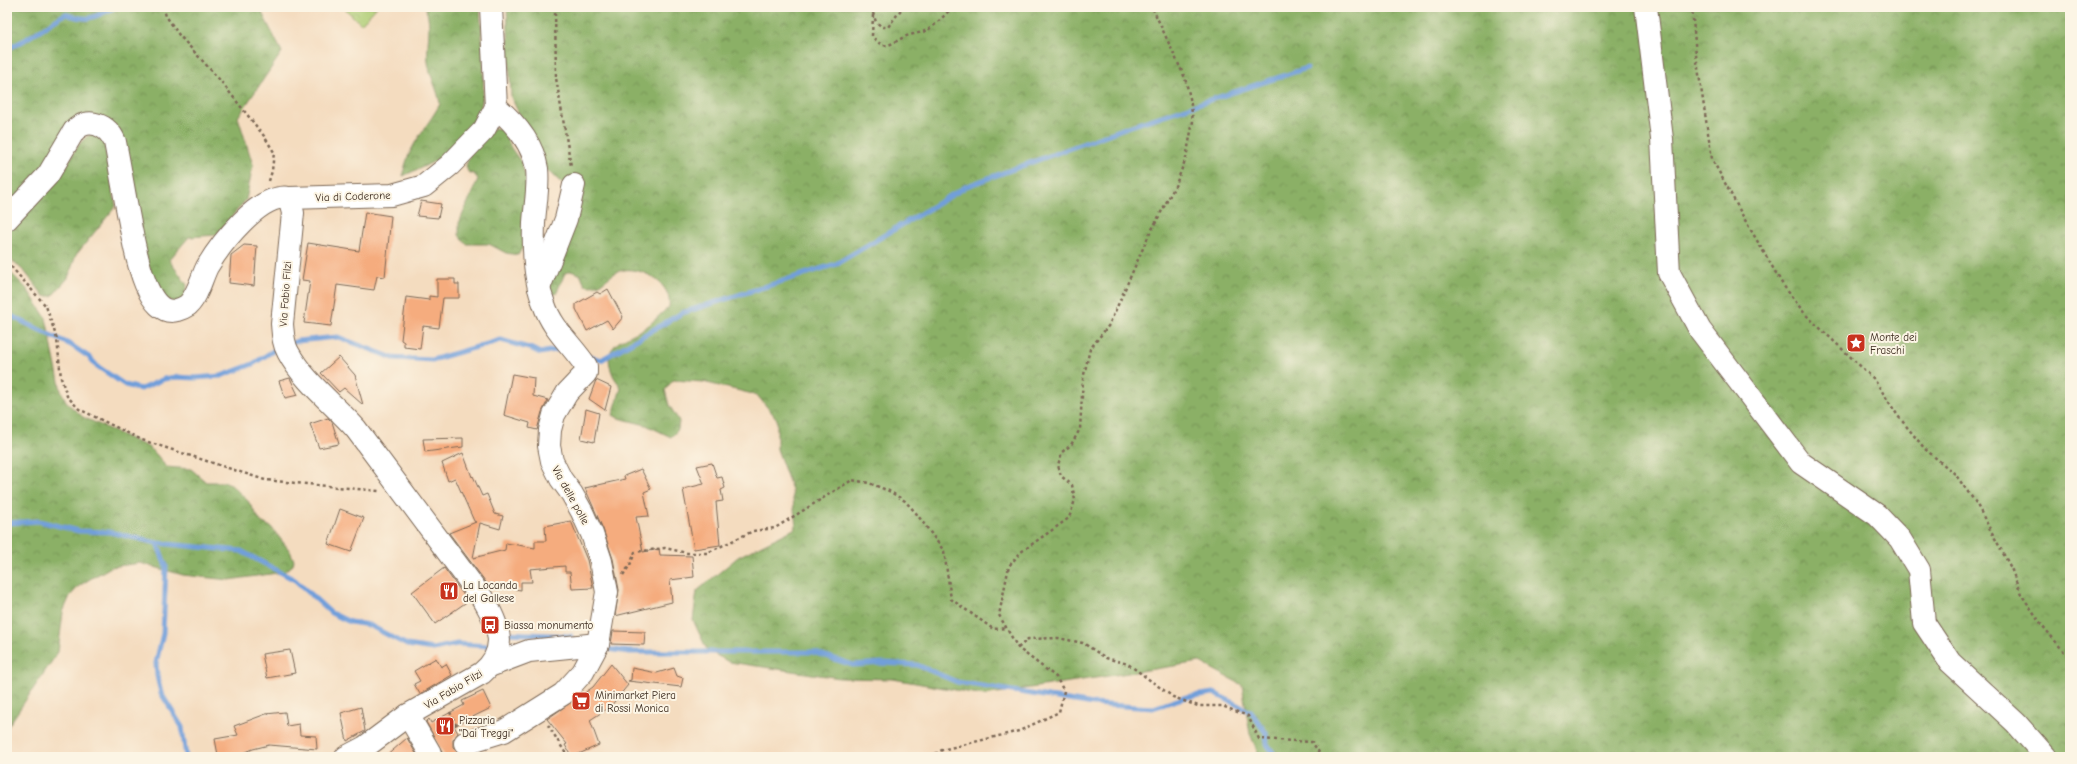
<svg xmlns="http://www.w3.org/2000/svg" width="2077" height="764" font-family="'Comic Neue',sans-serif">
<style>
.forest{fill:url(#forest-crowns);stroke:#636d42}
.park{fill:url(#park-crowns);stroke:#757c49}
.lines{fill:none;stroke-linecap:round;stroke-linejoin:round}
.stream{stroke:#719fda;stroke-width:5}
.building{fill:#f5ac7e}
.minor-casing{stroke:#7c6856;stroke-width:24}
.path{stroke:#7c6856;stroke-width:2.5;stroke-dasharray:3 3;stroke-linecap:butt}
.minor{stroke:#fff;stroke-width:22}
.labels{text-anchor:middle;stroke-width:4;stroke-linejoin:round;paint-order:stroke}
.street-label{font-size:11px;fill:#3b2a1e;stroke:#fcf5e5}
.poi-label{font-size:11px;fill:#3b2a1e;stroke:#fcf5e5;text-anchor:start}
</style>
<defs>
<pattern id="forest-crowns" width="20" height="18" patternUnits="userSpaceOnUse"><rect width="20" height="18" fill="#8bb066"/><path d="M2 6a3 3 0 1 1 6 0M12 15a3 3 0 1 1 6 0" fill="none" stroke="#738f53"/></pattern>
<pattern id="park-crowns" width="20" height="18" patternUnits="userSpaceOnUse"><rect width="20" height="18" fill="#afcd74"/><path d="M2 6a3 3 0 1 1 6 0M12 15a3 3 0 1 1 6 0" fill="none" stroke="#97b064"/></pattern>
</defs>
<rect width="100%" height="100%" fill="#fcf5e5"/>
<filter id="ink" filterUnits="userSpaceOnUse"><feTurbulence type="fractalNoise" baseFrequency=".025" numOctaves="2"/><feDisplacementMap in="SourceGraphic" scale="8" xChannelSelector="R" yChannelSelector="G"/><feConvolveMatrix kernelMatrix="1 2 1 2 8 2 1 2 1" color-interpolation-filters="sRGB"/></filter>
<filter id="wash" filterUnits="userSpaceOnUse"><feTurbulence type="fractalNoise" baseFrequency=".012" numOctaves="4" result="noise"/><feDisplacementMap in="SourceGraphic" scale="16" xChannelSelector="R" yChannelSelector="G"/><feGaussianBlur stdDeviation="0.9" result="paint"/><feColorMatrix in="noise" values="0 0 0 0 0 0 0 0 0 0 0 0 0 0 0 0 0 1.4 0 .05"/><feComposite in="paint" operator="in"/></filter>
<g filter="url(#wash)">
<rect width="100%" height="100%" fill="#f4dcbf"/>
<!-- forest -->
<g class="forest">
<path d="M7,7H259L282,52L238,117L253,165L246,200L216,235L189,237L169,260L187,285L184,299L179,305L162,297L150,270L103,117L48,162L7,207Z"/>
<path d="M425,7H480C481,31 488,93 479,113C473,129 454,147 441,157C430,165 415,170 403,176C407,147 426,129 440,104C438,90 430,77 428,62C426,43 433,25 425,7Z"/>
<path d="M507,7H2070V757H1260L1250,734L1242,685L1200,662L984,695L893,679L840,678L729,662L707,650L693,620L697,591L738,557L796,528L792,490L777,449V419L757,395L703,382L673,380L665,390L669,405L679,421L678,430L671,437L646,425L618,418L613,415L621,388C619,383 615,380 613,375C600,345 623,340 643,329C652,324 661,313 669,307C673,285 644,267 624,270C608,272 604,290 585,285L581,275L571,271L565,273L556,294H550L546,291L564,185L546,169L511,97Z"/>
<path d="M494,128L500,129L504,133L511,148L521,162L526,178L524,245L518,255L506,253L489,244H466L459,235V223L478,179L474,174L468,172L466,166L470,154Z"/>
<path d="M93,133H97L104,143L116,206L76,255L68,278L52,296H44L25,272L7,256V228C25,211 46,193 61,174C73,159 75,142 93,133Z"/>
<path d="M7,269L27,289L46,318L61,391L67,403L83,417L148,447L157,455L166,467L191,469L206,482H226L230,484L248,501L261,522L271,527L290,551L294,560L293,565L284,572L229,580L183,575L140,563L111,567L90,579L79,586L70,596L63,612L58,652L7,728Z"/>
</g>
<!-- park -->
<path class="park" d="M343,7H377L361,24Z"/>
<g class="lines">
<!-- stream -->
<g class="stream">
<path d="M7,49L23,41L65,14C89,22 93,18 115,7"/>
<path d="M7,314L71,345L89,357L97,366L125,385L141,389L164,379L175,377L195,378L221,376L253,364L279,347"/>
<path d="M289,344L297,341L338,337L393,358L432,360L501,340L532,349L540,353L560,349L565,350"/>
<path d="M588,356L601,360L682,313L836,264L967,186L1125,128L1307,68"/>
<path d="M7,523L39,521L79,531L110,532L157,543L241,551L295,580L331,613L350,622L369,625L407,645L433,649L457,644L490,646L492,644"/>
<path d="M157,543L166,566L163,633L156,663L157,676L161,693L182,727L186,757"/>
<path d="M507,633L571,636"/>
<path d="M607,649L630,652H813L853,665L883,663L917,665L957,682L1093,704L1153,708L1186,697L1214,693L1251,712L1266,733L1267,744L1276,757"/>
</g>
</g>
<g id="blocks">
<!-- building -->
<g class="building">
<path d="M421,201L441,204L438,218L417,216Z"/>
<path d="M365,212L391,216L385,277L377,276L374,290L337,285L331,326L304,323L310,281L302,280L308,243L359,251Z"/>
<path d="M244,245L257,246L254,286L229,283L231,255Z"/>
<path d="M437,279H455V284H459V298H443L439,328L423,326L420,349L404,347V342L401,340L406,297L429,300V296L437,297Z"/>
<path d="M608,289L623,317L613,329L607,320L587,331L576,309V304L597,292L600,294Z"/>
<path d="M339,357L355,375L363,405L344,388L339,392L321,373Z"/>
<path d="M512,374L534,378L533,396L548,400L542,412L537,430L529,428L530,423L504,415Z"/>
<path d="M290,378L298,395L285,398L279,381Z"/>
<path d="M596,380L611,387L605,410L589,399Z"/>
<path d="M586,409L599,413L594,442L581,439Z"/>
<path d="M328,418L332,422L339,444L319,448L310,424Z"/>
<path d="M463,438V447L425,452L423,439Z"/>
<path d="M463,453L472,477L473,476L482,496L487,494L495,514L503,516L500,529L480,523L473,558L505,550L506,543L535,548V541H546L545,526L571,521L587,560L593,588L572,589L570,572H565V566L530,569L532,582H521V590L488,585L449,533L476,522L474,521L455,478L448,481L442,463Z"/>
<path d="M712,463L717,478L722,477L725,488L721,490L723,501L716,502L720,545L694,549L683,489L704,484L697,466Z"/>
<path d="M641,469L651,489L644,492L649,516L636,517L643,552L659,549L660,555L692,556L694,577L670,580L672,602L615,616L619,590L613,559L603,529L585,488L625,479L624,476Z"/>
<path d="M340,509L364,518L351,552L328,544Z"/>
<path d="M444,568L468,601L435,624L412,592Z"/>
<path d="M613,631L645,632L644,645L611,644Z"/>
<path d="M290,650L295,673L267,678L262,654Z"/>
<path d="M436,658L441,667L446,664L452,675L420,694L414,684L420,681L414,671Z"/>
<path d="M611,664L628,685L610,707L590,720L599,745L572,757L565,745L567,744L547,719L593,687Z"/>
<path d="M632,668L657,673L674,668L677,676L683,678L681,687L628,681L631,680Z"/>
<path d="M483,691L491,708L454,726L458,733L453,740V747L457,752L463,755H469L470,757H445L426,722L429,719L431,723L464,705L462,701Z"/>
<path d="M361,707L365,731L347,741L341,713Z"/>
<path d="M285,712L287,726L299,724L300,735L316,736L317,749L269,745L253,749L234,757L218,755L215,739L238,735L234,726L266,714Z"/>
<path d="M407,738L418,757H385Z"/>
</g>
</g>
</g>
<g filter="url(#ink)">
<use href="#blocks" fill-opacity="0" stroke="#7c6856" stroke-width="1"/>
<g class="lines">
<!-- minor casing -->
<g class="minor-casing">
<g id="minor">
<path d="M1646,7L1662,139L1669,273L1700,330L1801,463L1877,515L1900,539L1919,570L1924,623L1950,662L2016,723L2046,757"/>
<path d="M289,198L392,195L424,186L450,165L484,130L496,107L491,7"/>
<path d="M7,219L48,175L74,131C88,116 108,125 115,142C121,173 126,204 132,234C136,254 148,319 177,310C181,309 185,307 188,305C198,295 201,279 207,267C220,245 260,192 289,198L293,213L282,324C283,334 283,343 288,352C303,381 335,405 356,429L485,602C500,628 508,651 482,673L408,715L365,747L346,757"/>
<path d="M539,288L566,219L574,185"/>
<path d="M492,665L529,651L598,644"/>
<path d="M408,715L430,753"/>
<path d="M465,743L504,731L563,694L583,672L598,644L607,592L601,561L592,534L582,512L572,494L561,479L552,461L549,446L550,430L554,415L567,393L586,373V366C572,345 552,329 544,304C534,279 533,250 534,223C535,205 539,187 537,169C533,144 514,122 496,107"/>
</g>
</g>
<!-- path -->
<g class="path">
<path d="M163,7L166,16L179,35L219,79L264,136L274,152L272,171L269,181"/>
<path d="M555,7L556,78L571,166"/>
<path d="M871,7L876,22L882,27H888L903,7"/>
<path d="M1692,7L1696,55L1712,159L1745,220L1783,285L1805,314L1874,379L1898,416L1925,449L1955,474L1976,503L2011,568L2021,594L2042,625L2070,659"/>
<path d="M873,15L872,36C884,51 889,45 904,37C910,34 918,34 925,31C935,27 945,14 953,7"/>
<path d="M7,262L46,306L57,339L61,378L67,396L79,409L142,440L265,480L379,491"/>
<path d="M623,575L630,565L635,552L665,548L687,553H707L753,531L775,528L852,480L869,483L889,491L905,501L916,513L944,551L951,599L993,629L1006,628"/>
<path d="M1018,648L1028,639L1058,638L1083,643L1106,658L1128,664L1173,697L1198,706H1222L1248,716L1259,739L1312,742L1322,757"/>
<path d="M450,712L457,727"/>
<path d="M548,725L568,757"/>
<path d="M930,757L942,750L1019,731L1059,712L1064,691L1056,677L1018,648L999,615L1009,566L1021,552L1069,518L1075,500L1072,485L1061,476L1058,465L1062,452L1071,445L1080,429L1083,379L1090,349L1109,325L1148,237L1176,184L1186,158L1193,121L1190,98L1185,78L1152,7"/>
</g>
<!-- minor -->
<use href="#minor" class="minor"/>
</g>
</g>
<!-- icons -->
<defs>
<g id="sight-square" transform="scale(1)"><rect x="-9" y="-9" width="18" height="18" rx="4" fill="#c8321e" stroke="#fcf5e5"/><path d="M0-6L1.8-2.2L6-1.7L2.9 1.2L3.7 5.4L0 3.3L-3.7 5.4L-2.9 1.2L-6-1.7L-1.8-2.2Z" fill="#fff"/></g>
<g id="restaurant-square" transform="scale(1)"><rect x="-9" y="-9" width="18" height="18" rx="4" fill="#c8321e" stroke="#fcf5e5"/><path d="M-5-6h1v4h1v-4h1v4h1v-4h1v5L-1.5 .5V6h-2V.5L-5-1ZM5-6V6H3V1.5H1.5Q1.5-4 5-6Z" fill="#fff"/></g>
<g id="bus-square" transform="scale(1)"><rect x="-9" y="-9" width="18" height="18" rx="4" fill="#c8321e" stroke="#fcf5e5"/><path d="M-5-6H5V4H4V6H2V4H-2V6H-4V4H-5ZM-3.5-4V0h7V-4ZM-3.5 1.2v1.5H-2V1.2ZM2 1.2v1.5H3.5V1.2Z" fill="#fff"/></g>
<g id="supermarket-square" transform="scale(1)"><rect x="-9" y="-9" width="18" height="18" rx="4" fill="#c8321e" stroke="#fcf5e5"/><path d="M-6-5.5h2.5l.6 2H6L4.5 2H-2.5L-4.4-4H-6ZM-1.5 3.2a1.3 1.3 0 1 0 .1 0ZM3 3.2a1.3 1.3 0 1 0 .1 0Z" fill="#fff"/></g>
</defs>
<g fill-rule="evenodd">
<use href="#sight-square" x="1856" y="343"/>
<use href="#restaurant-square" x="449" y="591"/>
<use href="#bus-square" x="490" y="625"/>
<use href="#supermarket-square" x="581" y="701"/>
<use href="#restaurant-square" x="445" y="726"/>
</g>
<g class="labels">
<!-- street labels -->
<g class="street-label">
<text transform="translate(353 196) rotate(-2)" y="4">Via di Coderone</text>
<text transform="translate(285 294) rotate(-86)" y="4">Via Fabio Filzi</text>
<text transform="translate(571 495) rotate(61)" y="4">Via delle polle</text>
<text transform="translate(453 689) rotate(-31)" y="4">Via Fabio Filzi</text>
</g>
<!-- poi labels -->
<g class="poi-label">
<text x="1870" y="341">Monte dei<tspan x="1870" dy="13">Fraschi</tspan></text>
<text x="463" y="589">La Locanda<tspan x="463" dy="13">del Gallese</tspan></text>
<text x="504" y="629">Biassa monumento</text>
<text x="595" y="699">Minimarket Piera<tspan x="595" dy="13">di Rossi Monica</tspan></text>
<text x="459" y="724">Pizzaria<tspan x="459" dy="13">"Dai Treggi"</tspan></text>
</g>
</g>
<!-- margin -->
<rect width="2077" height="764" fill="none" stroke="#fcf5e5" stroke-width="24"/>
</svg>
